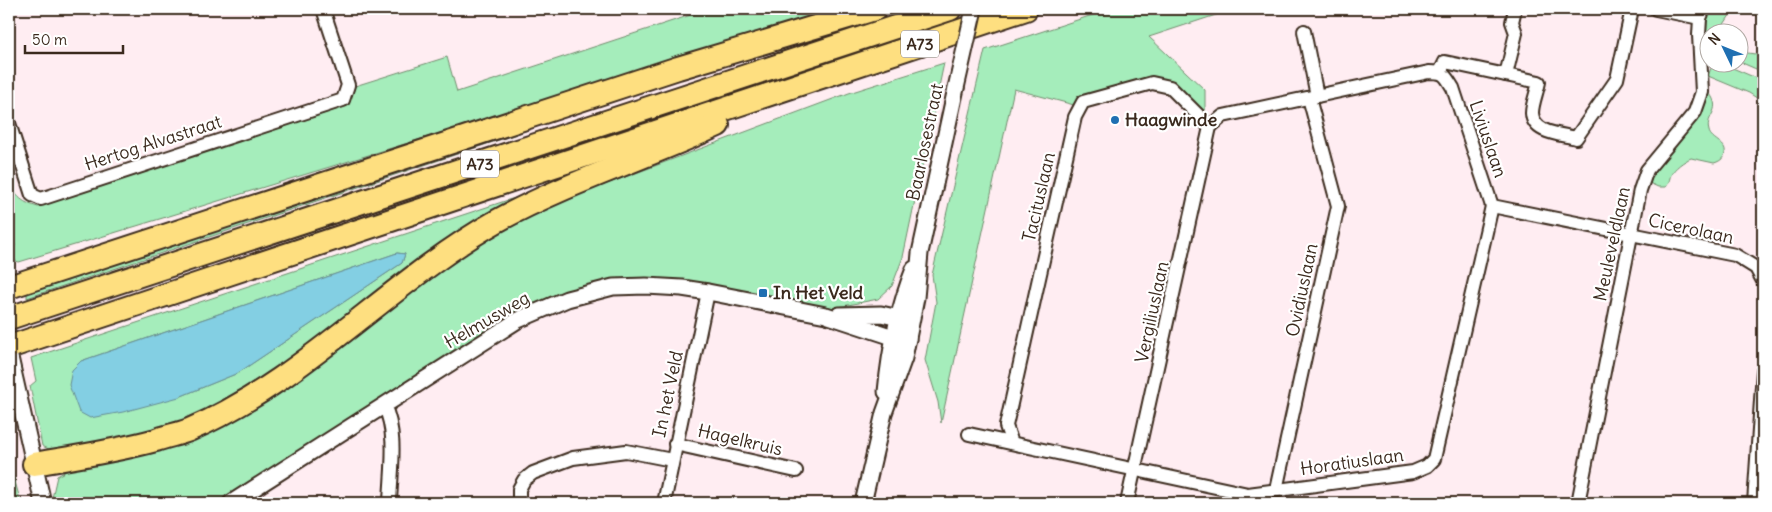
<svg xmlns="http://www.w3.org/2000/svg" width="1772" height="512" font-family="Delius,sans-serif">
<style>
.green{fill:#a5edbb;stroke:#708c6c;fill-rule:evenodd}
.water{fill:#83cfe3;stroke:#668d94}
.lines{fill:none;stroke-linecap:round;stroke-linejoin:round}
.minor-casing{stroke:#3b2a1e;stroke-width:16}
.tertiary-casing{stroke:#3b2a1e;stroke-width:19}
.motorway-casing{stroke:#3b2a1e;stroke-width:26}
.minor{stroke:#fff;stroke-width:12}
.tertiary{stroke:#fff;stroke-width:15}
.motorway{stroke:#fedf80;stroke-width:22}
.tertiary-bridge-casing{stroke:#3b2a1e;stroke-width:19;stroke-linecap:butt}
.tertiary-bridge{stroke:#fff;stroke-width:15}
.poi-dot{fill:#1f6fb2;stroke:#fff;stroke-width:2}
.labels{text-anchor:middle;stroke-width:4.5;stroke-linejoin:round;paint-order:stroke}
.shield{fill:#fff;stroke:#766a62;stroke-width:1}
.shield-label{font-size:16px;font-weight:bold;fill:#3b2a1e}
.poi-label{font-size:18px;font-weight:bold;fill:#3b2a1e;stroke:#fff;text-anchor:start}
.street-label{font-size:18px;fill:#3b2a1e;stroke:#fff}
</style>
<rect width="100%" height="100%" fill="#ffedf2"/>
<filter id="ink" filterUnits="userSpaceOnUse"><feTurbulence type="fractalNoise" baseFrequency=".02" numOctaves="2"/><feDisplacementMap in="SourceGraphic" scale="10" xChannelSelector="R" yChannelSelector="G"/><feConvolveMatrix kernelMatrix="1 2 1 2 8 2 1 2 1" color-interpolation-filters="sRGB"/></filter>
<g filter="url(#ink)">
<!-- green -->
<g class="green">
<path d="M709,9H846L19,262L12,260L15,245L9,226V178C14,196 21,202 38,207L335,110C346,104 352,100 355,86L447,57L457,92Z"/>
<path d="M1111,9H1234L1149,37L1205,90V111L1171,84L1158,78H1145L1084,96L1074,105L1014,89L941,423L938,402L925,360L936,302L932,275L985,50Z"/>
<path d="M1711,9H1734L1719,32H1710L1709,41L1706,43L1707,21Z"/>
<path d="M1740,52L1763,55V72L1740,62Z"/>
<path d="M944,63L903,257L892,286L878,299L833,308L710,286L566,294L216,503H52V498L57,476L76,466L191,441L432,275L496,234L564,200L849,93Z"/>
<path d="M1713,63H1721L1763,81V102L1749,93L1708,76Z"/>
<path d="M1706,89C1726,111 1704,114 1709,131C1711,141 1730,143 1724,156C1722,160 1718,162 1714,163L1691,158C1684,161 1674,168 1671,175C1669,179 1670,182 1666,187H1658L1647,182Z"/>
<path d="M580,111L514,135L27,298V288Z"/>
<path d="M553,188L278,372L185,424L129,439L51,450L42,446L30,386L36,381L31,358L508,200ZM397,253L405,254L402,263L238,373L179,397L72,370L81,361Z"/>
<path d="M9,450L14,478L21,503H9Z"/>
</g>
<!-- water -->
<path class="water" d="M397,253L405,254L402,263L238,373L179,397L123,412L90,418L79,412L69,385L72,370L81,361Z"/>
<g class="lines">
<!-- minor casing -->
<g class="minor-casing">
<g id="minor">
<path d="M1656,9L1700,18"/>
<path d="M1304,31L1317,96"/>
<path d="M1440,72L1445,62L1539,82C1537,92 1532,104 1532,113C1533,134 1561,134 1576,138L1617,79L1632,9"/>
<path d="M1506,75L1516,33L1512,22L1515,9"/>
<path d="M9,123L32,195L41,199L343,100L348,85L323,9"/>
<path d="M1210,127L1223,116L1429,72C1445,72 1445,75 1453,88L1492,206L1735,255L1756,268L1763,281"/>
<path d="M384,405C398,434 391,471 390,503"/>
<path d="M969,434L1248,494L1413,472L1427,466L1434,459L1492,206"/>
<path d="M1012,443L1006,426L1075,117L1083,102L1152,83L1170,87L1210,127"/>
<path d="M675,444L796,471"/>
<path d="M1276,490L1338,206L1309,98"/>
<path d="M519,503V489L524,480L533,473L573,458L626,451L672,460"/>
<path d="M664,503L708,292"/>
<path d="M1127,503L1210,127"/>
<path d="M1578,503L1640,190L1647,170L1695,112L1702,92L1699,35L1700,18L1704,9"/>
<path d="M1754,503L1763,371"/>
</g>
</g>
<!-- tertiary casing -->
<g class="tertiary-casing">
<g id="tertiary">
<path d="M839,315L881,314L908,320"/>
<path d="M9,353L43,503"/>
<path d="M886,392C890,349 898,309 914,269"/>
<path d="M231,503L518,320L567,299L613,287L646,286L682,288L708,292L826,315L893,337L908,339"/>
<path d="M863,503L884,413L904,358L916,298L920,253L956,88"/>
</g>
</g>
<!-- motorway casing -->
<g class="motorway-casing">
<g id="motorway">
<path d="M9,287L678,68L875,9"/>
<path d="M9,318L950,9"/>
<path d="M9,347L1026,9"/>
<path d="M34,464C75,457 116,451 156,440C167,436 179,434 189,430C304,381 389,282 497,221C568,182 646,158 718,125"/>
</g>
</g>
<!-- minor -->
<use href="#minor" class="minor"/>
<!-- tertiary -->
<use href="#tertiary" class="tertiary"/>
<!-- motorway -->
<use href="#motorway" class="motorway"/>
<!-- tertiary-bridge casing -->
<g class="tertiary-bridge-casing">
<path id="tertiary-bridge" d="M956,88L974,9"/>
</g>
<!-- tertiary-bridge -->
<use href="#tertiary-bridge" class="tertiary-bridge"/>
</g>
</g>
<!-- markers -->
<g class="poi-dot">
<circle cx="1115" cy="120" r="5"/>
<rect x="758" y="288" width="10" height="10" rx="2.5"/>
</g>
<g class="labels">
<!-- shield labels -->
<g class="shield">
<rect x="901" y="30.5" width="38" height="27" rx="4"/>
<rect x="461" y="150.5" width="38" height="27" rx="4"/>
</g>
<g class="shield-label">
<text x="920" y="50">A73</text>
<text x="480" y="170">A73</text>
</g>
<!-- poi labels -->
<g class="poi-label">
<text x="1125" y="126">Haagwinde</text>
<text x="773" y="299">In Het Veld</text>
</g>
<!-- street labels -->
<g class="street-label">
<text transform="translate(1488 139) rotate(71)" y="6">Liviuslaan</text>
<text transform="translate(925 142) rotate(-78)" y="6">Baarlosestraat</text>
<text transform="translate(153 143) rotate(-18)" y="6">Hertog Alvastraat</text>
<text transform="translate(1039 197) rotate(-77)" y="6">Tacituslaan</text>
<text transform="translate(1691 229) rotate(12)" y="6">Cicerolaan</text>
<text transform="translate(1612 244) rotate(-78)" y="6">Meuleveldlaan</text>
<text transform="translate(1302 290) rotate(-78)" y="6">Ovidiuslaan</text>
<text transform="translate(1152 312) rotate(-78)" y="6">Vergiliuslaan</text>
<text transform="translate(487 320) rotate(-30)" y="6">Helmusweg</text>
<text transform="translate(668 394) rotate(-78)" y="6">In het Veld</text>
<text transform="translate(740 440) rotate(13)" y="6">Hagelkruis</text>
<text transform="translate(1352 462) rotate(-8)" y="6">Horatiuslaan</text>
</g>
</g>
<!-- margin -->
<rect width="1772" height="512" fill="none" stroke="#fff" stroke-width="30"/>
<rect x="15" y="15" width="1742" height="482" fill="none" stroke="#3b2a1e" stroke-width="2" filter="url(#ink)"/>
<!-- north arrow -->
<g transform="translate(1724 48) rotate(313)"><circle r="24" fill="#ffffff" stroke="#b1aaa5"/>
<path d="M0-4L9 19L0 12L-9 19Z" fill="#1f6fb2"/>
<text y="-8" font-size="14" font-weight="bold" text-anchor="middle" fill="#3b2a1e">N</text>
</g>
<!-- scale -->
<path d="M25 45v8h98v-8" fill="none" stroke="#3b2a1e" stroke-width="2.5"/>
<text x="32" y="45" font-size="15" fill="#3b2a1e" stroke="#ffffff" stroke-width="4" paint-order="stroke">50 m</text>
</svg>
